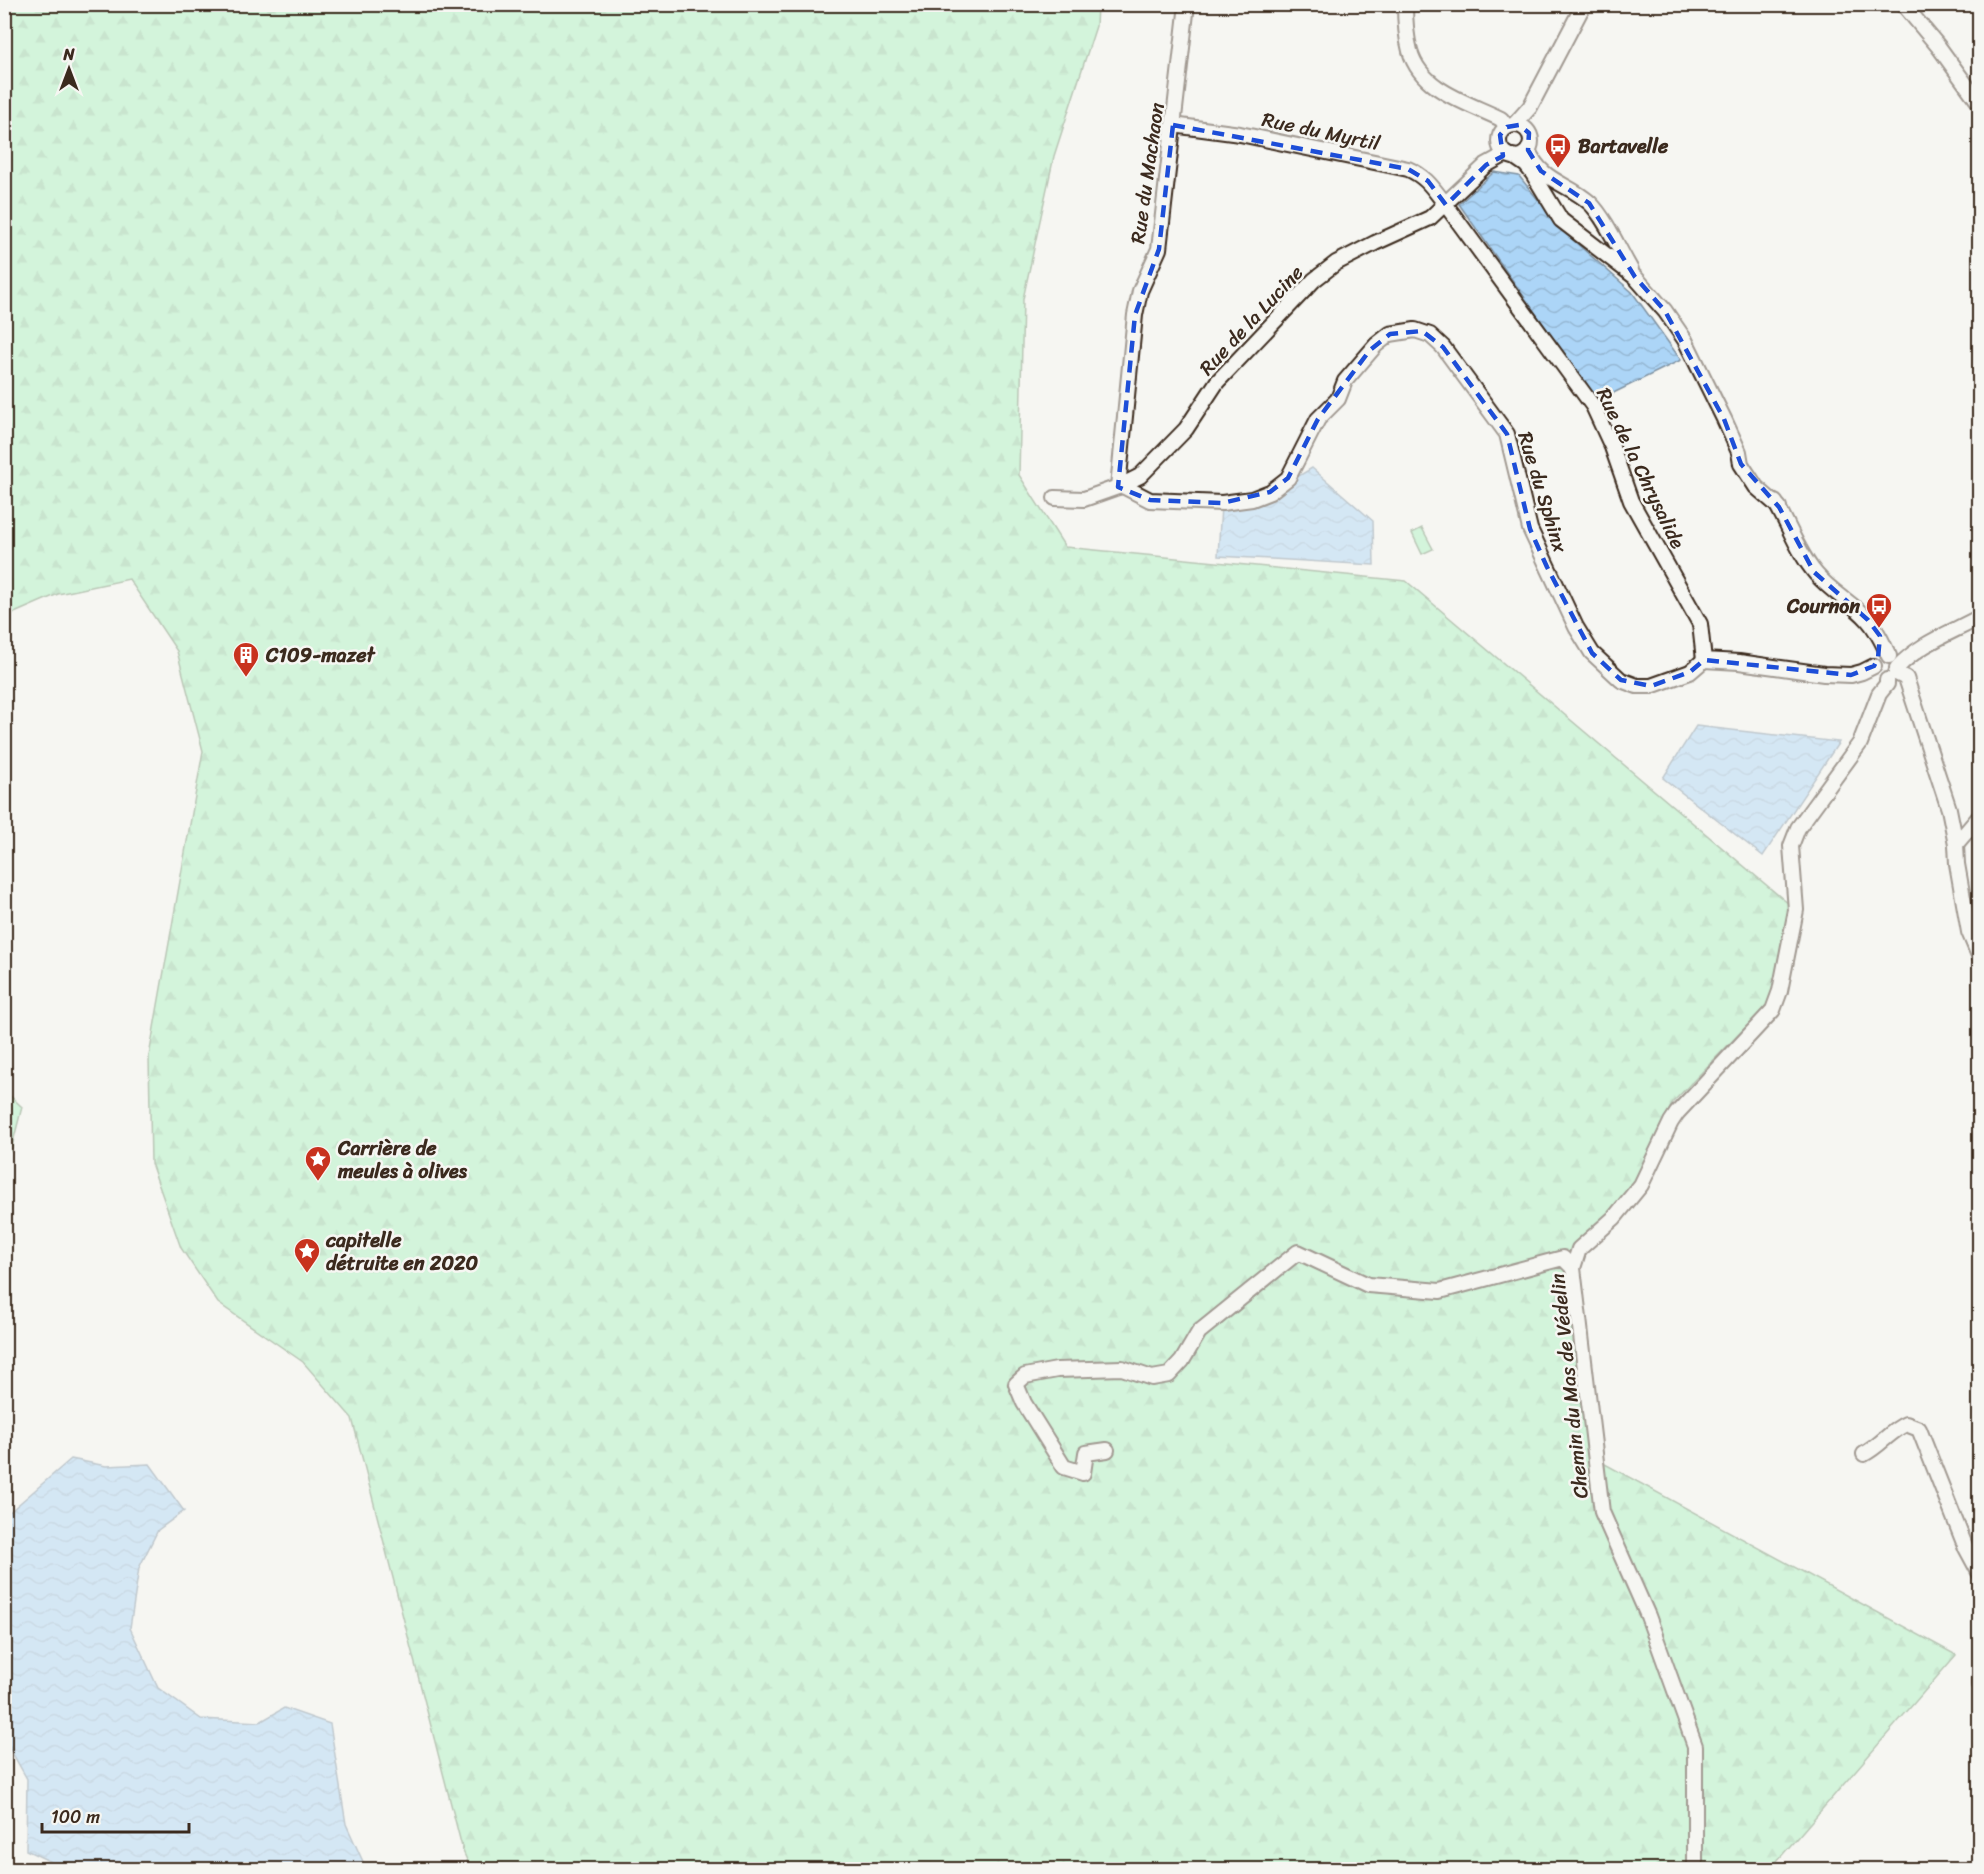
<svg xmlns="http://www.w3.org/2000/svg" width="1984" height="1874" font-family="Sriracha,sans-serif">
<style>
.forest{fill:url(#forest-firs);stroke:#728e6e;stroke-width:1.5}
.green{fill:#a8f1be;stroke:#728e6e;stroke-width:1.5}
.water{fill:url(#water-waves);stroke:#7f91a0;stroke-width:1.5}
.lines{fill:none;stroke-linecap:round;stroke-linejoin:round}
.minor-casing{stroke:#3b2a1e;stroke-width:18}
.minor{stroke:#f6f6f2;stroke-width:14}
.marked{fill:none;stroke:#1d4ed8;stroke-width:4.5;stroke-dasharray:12 8;stroke-linejoin:round}
.labels{text-anchor:middle;stroke-width:5;stroke-linejoin:round;paint-order:stroke}
.street-label{font-size:20px;fill:#3b2a1e;stroke:#f6f6f2}
.poi-label{font-size:20px;font-weight:bold;fill:#3b2a1e;stroke:#f6f6f2;text-anchor:start}
</style>
<defs>
<pattern id="forest-firs" width="22" height="20" patternUnits="userSpaceOnUse" patternTransform="scale(1.5)"><rect width="22" height="20" fill="#a8f1be"/><path d="M5 1l3.5 6h-7zM16 11l3.5 6h-7z" fill="#92cfa3"/></pattern>
<pattern id="water-waves" width="16" height="10" patternUnits="userSpaceOnUse" patternTransform="scale(1.5)"><rect width="16" height="10" fill="#acd5f7"/><path d="M0 5q4-4 8 0t8 0" fill="none" stroke="#95b7d3"/></pattern>
</defs>
<rect width="100%" height="100%" fill="#f6f6f2"/>
<filter id="ink" filterUnits="userSpaceOnUse"><feTurbulence type="fractalNoise" baseFrequency=".0167" numOctaves="2"/><feDisplacementMap in="SourceGraphic" scale="12" xChannelSelector="R" yChannelSelector="G"/><feConvolveMatrix kernelMatrix="1 2 1 2 8 2 1 2 1" color-interpolation-filters="sRGB"/></filter>
<g filter="url(#ink)">
<!-- forest -->
<g class="forest">
<path d="M5,5H1097L1096,26L1054,156L1023,299L1019,475L1065,547L1406,581L1790,905L1770,1002L1673,1102L1629,1192L1578,1245L1569,1288L1603,1463L1956,1655L1770,1869H471L463,1851L352,1418L303,1362L218,1303L181,1248L151,1163L149,1056L203,751L177,651L129,579L58,594L5,617Z"/>
<path d="M5,1091L22,1107L11,1150L5,1156Z"/>
</g>
<!-- green -->
<path class="green" d="M1422,528L1433,549L1422,554L1412,533Z"/>
<!-- water -->
<g class="water">
<path d="M1494,172L1519,176L1565,233L1632,292L1681,360L1597,401L1459,204Z"/>
<path d="M1312,468L1373,521L1374,565L1218,556L1221,506L1272,499L1297,477Z"/>
<path d="M1696,726L1839,742L1763,856L1663,778Z"/>
<path d="M71,1459L106,1466L150,1464L184,1511L158,1530L139,1568L130,1628L158,1688L201,1719L260,1722L284,1708L330,1724L346,1824L365,1866L364,1869H66L26,1850L27,1779L5,1740V1516Z"/>
</g>
<g class="lines">
<!-- minor casing -->
<g class="minor-casing">
<g id="minor">
<path d="M1405,4C1405,20 1406,36 1410,51C1421,91 1469,103 1501,119L1507,127"/>
<path d="M1903,4L1938,46L1980,104"/>
<path d="M1173,125L1240,134L1408,169C1427,177 1434,190 1446,205L1593,406L1612,447L1631,501L1700,624L1704,660L1739,662L1824,674L1851,675L1862,672L1874,666"/>
<path d="M1514,125L1530,107L1584,4"/>
<circle cx="1515" cy="141" r="16"/>
<path d="M1528,150C1542,183 1567,182 1590,203C1606,219 1619,250 1631,270"/>
<path d="M1513,156L1526,165L1533,174L1561,220L1635,277L1665,311L1685,340L1724,419L1739,452L1741,464L1756,487L1779,507"/>
<path d="M1121,485L1150,500L1222,503L1252,499L1270,492L1288,478L1318,419L1338,399L1345,381L1376,345L1390,334L1415,330L1430,335L1443,347L1507,434L1530,529L1576,627L1592,653L1621,680L1637,686H1651L1690,672L1704,660"/>
<path d="M1118,487L1135,315L1140,291L1159,249L1187,4"/>
<path d="M1055,498L1084,499L1118,487L1140,476L1186,429L1217,382L1314,280L1336,263L1375,243L1430,218L1486,165L1506,154"/>
<path d="M1775,502C1789,525 1798,553 1816,574C1831,592 1853,603 1868,620C1878,631 1883,644 1889,656"/>
<path d="M1897,668C1920,643 1951,633 1980,617"/>
<path d="M1896,673L1906,678L1949,809L1956,844L1957,864L1969,932L1980,958"/>
<path d="M1956,844L1980,816"/>
<path d="M1107,1450L1086,1453L1083,1473L1064,1467L1024,1403L1016,1384L1025,1376L1057,1370L1122,1368L1152,1378L1169,1375L1182,1361L1199,1332L1298,1252L1368,1285L1440,1291L1563,1258L1573,1268"/>
<path d="M1864,1454C1880,1446 1890,1431 1906,1424L1919,1429L1966,1548L1980,1574"/>
<path d="M1980,1679V1685"/>
<path d="M1695,1870V1746L1648,1616L1602,1512L1573,1268L1579,1249L1614,1218L1641,1185L1671,1122L1677,1113L1773,1010L1780,991L1796,910L1791,846L1798,828L1860,743L1879,694L1887,684V680"/>
</g>
</g>
<!-- minor -->
<use href="#minor" class="minor"/>
</g>
</g>
<!-- marked area -->
<path d="M0 0H1984V1874H0ZM1173,125L1408,169L1428,181L1446,205L1486,165L1503,156L1500,135L1507,127L1519,125L1529,133L1528,150L1541,171L1589,203L1635,277L1665,311L1724,419L1741,464L1779,507L1814,572L1868,620L1880,636L1878,658L1874,666L1851,675L1704,660L1690,672L1651,686L1621,680L1592,653L1547,567L1530,529L1507,434L1443,347L1422,331L1390,334L1370,350L1318,419L1288,478L1270,492L1222,503L1150,500L1118,487L1135,315L1159,249Z" fill="#f6f6f2" fill-opacity=".55" fill-rule="evenodd"/>
<path class="marked" d="M1173,125L1408,169L1428,181L1446,205L1486,165L1503,156L1500,135L1507,127L1519,125L1529,133L1528,150L1541,171L1589,203L1635,277L1665,311L1724,419L1741,464L1779,507L1814,572L1868,620L1880,636L1878,658L1874,666L1851,675L1704,660L1690,672L1651,686L1621,680L1592,653L1547,567L1530,529L1507,434L1443,347L1422,331L1390,334L1370,350L1318,419L1288,478L1270,492L1222,503L1150,500L1118,487L1135,315L1159,249Z"/>
<!-- icons -->
<defs>
<g id="bus-pin" transform="scale(1.35)"><path d="M0 17L-7.5 6A9.5 9.5 0 1 1 7.5 6Z" fill="#c8321e" stroke="#f6f6f2"/><path d="M-5-6H5V4H4V6H2V4H-2V6H-4V4H-5ZM-3.5-4V0h7V-4ZM-3.5 1.2v1.5H-2V1.2ZM2 1.2v1.5H3.5V1.2Z" fill="#fff"/></g>
<g id="building-pin" transform="scale(1.35)"><path d="M0 17L-7.5 6A9.5 9.5 0 1 1 7.5 6Z" fill="#c8321e" stroke="#f6f6f2"/><path d="M-4-6H4V6H1V3H-1V6H-4ZM-2.5-4.3h1.7v1.8h-1.7ZM.8-4.3h1.7v1.8H.8ZM-2.5-1h1.7V.8h-1.7ZM.8-1h1.7V.8H.8Z" fill="#fff"/></g>
<g id="sight-pin" transform="scale(1.35)"><path d="M0 17L-7.5 6A9.5 9.5 0 1 1 7.5 6Z" fill="#c8321e" stroke="#f6f6f2"/><path d="M0-6L1.8-2.2L6-1.7L2.9 1.2L3.7 5.4L0 3.3L-3.7 5.4L-2.9 1.2L-6-1.7L-1.8-2.2Z" fill="#fff"/></g>
</defs>
<g fill-rule="evenodd">
<use href="#bus-pin" x="1558" y="146"/>
<use href="#bus-pin" x="1879" y="606"/>
<use href="#building-pin" x="246" y="655"/>
<use href="#sight-pin" x="318" y="1159"/>
<use href="#sight-pin" x="307" y="1251"/>
</g>
<g class="labels">
<!-- street labels -->
<g class="street-label">
<text transform="translate(1321 131) rotate(12)" y="7">Rue du Myrtil</text>
<text transform="translate(1147 173) rotate(-82)" y="7">Rue du Machaon</text>
<text transform="translate(1251 320) rotate(-47)" y="7">Rue de la Lucine</text>
<text transform="translate(1641 468) rotate(64)" y="7">Rue de la Chrysalide</text>
<text transform="translate(1543 492) rotate(73)" y="7">Rue du Sphinx</text>
<text transform="translate(1569 1386) rotate(-96)" y="7">Chemin du Mas de Védelin</text>
</g>
<!-- poi labels -->
<g class="poi-label">
<text x="1578" y="153">Bartavelle</text>
<text x="1860" y="613" text-anchor="end">Cournon</text>
<text x="266" y="662">C109-mazet</text>
<text x="338" y="1155">Carrière de<tspan x="338" dy="23">meules à olives</tspan></text>
<text x="326" y="1247">capitelle<tspan x="326" dy="23">détruite en 2020</tspan></text>
</g>
</g>
<!-- margin -->
<rect width="1984" height="1874" fill="none" stroke="#f6f6f2" stroke-width="24"/>
<rect x="12" y="12" width="1960" height="1850" fill="none" stroke="#3b2a1e" stroke-width="2" filter="url(#ink)"/>
<!-- north arrow -->
<g transform="translate(69 69)" stroke="#f6f6f2" stroke-width="4.5" paint-order="stroke">
<path d="M0-4.5L10 22L0 15L-10 22Z" fill="#3b2a1e"/>
<text y="-9" font-size="16" font-weight="bold" text-anchor="middle" fill="#3b2a1e">N</text>
</g>
<!-- scale -->
<path d="M42 1823v9h147v-9" fill="none" stroke="#3b2a1e" stroke-width="3"/>
<text x="51" y="1823" font-size="18" fill="#3b2a1e" stroke="#f6f6f2" stroke-width="4.5" paint-order="stroke">100 m</text>
</svg>
